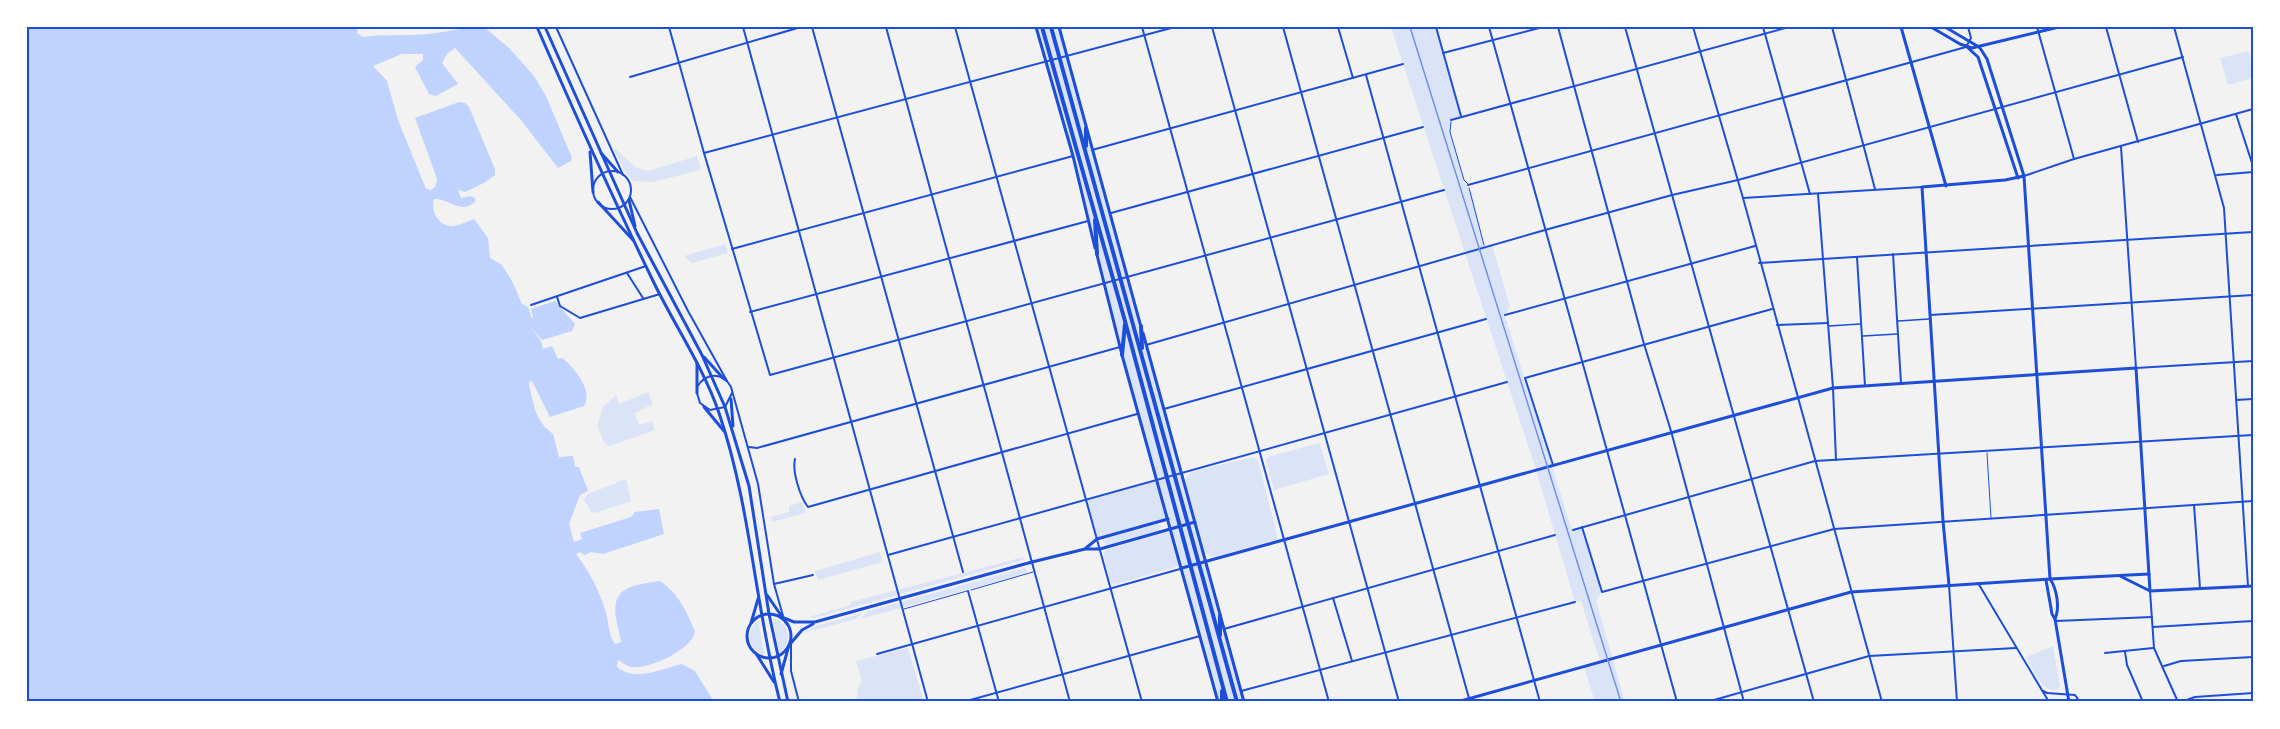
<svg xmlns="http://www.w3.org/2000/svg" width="2280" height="729" font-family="'Sofia Sans Condensed',sans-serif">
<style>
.green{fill:#dbe4f7}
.water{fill:#bfd3fe}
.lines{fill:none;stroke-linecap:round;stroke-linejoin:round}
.service{stroke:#1d4ed8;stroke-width:1}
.pedestrian{stroke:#1d4ed8;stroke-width:1.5}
.minor{stroke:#1d4ed8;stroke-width:2}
.tertiary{stroke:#1d4ed8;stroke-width:3}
.secondary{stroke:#1d4ed8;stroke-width:3}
.primary{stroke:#1d4ed8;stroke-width:4}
.rail{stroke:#7290e2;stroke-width:1.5}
.neatline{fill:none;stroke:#1d4ed8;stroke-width:2}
</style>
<rect width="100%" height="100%" fill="#f2f2f2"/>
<!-- green -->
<g class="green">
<path d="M1036,27H1059L1244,702H1218L1168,519L1097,539L1086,500L1157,480L1120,347L1087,210Z"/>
<path d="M1391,27H1436L1461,116L1451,120L1450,132L1464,180L1472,193L1485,247L1492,245L1510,306L1505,316L1572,530L1582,527L1602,592L1596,600L1625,702H1595L1584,667L1600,662L1581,601L1575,602L1536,470Z"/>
<path d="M2249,51L2253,64V78L2228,85L2220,58Z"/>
<path d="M613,147L637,168L648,171L697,156L701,170L653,182L633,181L624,170Z"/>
<path d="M725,244L728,253L692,263L684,256Z"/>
<path d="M648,392L653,404L635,413L639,425L652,421L655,430L610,446L605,444L597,426L603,407L616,395L619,404Z"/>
<path d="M1318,443L1320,444L1329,474L1274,490L1266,461L1268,457Z"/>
<path d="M1252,457L1258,460L1278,539L1214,557L1205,553L1185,484L1186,478L1192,472Z"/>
<path d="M626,479L631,501L595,513L591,512L584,500L588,494Z"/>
<path d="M802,502L806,513L772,522L771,517L789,512V506Z"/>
<path d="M1158,524L1161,526L1160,530L1106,545L1103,542L1105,539Z"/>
<path d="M1166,532L1170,533L1179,566L1116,584L1111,583L1103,556L1106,550Z"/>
<path d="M880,552L882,562L818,580L815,571Z"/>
<path d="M1024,557L1023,560L811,619L812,616L851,605V602Z"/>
<path d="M1024,568L1027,570V573L861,619L868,611Z"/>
<path d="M863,613L856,619L803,633L816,626Z"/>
<path d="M773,618C790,624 794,642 779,653Z"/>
<path d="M758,621L765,655C748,651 744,632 758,621Z"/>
<path d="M2053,646L2060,686L2057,690C2041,693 2033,669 2026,657Z"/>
<path d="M908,648L924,702H856L858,688L862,681L856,661Z"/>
</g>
<!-- water -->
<path class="water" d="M27,27H358L357,33L363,37C385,34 406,36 428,34C447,32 465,27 484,27L509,48L534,76L546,96L572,158L571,161L558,168L520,119L455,48L447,54L442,63L458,84L436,96L429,94L415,67L423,60V54H402L373,66L387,81L398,120L426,189L431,190L435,187L437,179L415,118L459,102L465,103L469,107L495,169V175L484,183L465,192L458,190L461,198L470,196L475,198V202C460,215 449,198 434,199C430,211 439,228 454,226C461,225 468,221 474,219L488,238L490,258L502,265L512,281L522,304L528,307L532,319L533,318L531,309L555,301L575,324L572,331L542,340L530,326L541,341L543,349L552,346L558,359L562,358C573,366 594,391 584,406L550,417L532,381L529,382V385C534,405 535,421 553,434L559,457L573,456L575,467H579L588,491L580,495L569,524L574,542L582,539L580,533L631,517L635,512L659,509L664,534L603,554L591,552L584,555L580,552L576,554C589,571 600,591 606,613C609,624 608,634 615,644L621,642C620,634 617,626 616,618C611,586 634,585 660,581C679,594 686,611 695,631C693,650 647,670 631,667C626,666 622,662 618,660L617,667C635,682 661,669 682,664L695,671L714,702H27Z"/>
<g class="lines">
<!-- service -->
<g class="service">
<path d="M1451,122L1450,132L1464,180L1468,184"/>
<path d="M1469,188L1484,245"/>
<path d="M1987,453L1991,518"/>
<path d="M971,590L1033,572"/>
<path d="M904,609L967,591"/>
</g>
<!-- pedestrian -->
<g class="pedestrian">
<path d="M1898,321L1929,319"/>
<path d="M1829,326L1860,324"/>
<path d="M1863,336L1897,334"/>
</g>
<!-- minor -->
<g class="minor">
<path d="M556,27L623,175"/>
<path d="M669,27L704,153L770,375L1444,190"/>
<path d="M743,27L928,702"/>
<path d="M812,27L963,572"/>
<path d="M886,27L1070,702"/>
<path d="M955,27L1142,702"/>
<path d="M1142,27L1329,702"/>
<path d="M1212,27L1399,702"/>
<path d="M1283,27L1470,702"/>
<path d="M1338,27L1353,78"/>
<path d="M1436,27L1461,116"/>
<path d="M1489,27L1677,702"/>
<path d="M1558,27L1644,344L1671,431L1744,702"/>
<path d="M1625,27L1814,702"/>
<path d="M1693,27L1743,198L1882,702"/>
<path d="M1763,27L1810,194"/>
<path d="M1832,27L1875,189"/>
<path d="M2037,27L2074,159"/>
<path d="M2106,27L2138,142"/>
<path d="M2174,27L2224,208L2248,586"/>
<path d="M1443,53L1543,27"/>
<path d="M1366,75L1540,702"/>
<path d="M630,77L801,27"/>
<path d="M2236,114L2253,166"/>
<path d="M1451,120L1789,27"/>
<path d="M2121,147L2136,368L2253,361"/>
<path d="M1092,150L1403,64"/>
<path d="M704,153L1175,27"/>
<circle cx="612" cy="190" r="19"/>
<path d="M2217,175L2253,172"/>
<path d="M2024,176L2074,159L2253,109"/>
<path d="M1468,185L1966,47L1971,38L1968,27"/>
<path d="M1818,194L1833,388L1836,460"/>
<path d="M630,197L688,311L727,381"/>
<path d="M1743,198L1922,187"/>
<path d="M1111,213L1423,127"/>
<path d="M732,249L1073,156"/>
<path d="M1893,254L1901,383"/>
<path d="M1857,257L1865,386"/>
<path d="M1759,263L2253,232"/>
<path d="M627,273L643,298"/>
<path d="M557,297L560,306L580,318L660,294"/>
<path d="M531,305L646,266"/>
<path d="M750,312L1088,221"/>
<path d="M1505,315L1755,246"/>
<path d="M1930,315L2253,295"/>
<path d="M1777,325L1828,323"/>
<path d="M1146,345L1545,230L1672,195L1738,180L2183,57"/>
<path d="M697,387C706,372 723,372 731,387L758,484L774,584L783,616"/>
<path d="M697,393L700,403L710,410L725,407L732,393"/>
<path d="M2236,400L2253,399"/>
<path d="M1164,409L1486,319"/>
<path d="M749,447L757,448L1120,347"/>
<path d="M795,459C792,471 800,497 808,507L1137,414"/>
<path d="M1553,465L1525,378L1772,309"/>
<path d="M2194,505L2200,588"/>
<path d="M1582,527L1602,592L1834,529L2253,501"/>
<path d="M1573,530L1815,461L2253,435"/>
<path d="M888,555L1507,382"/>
<path d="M1978,583L2049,702"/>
<path d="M774,584L813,575"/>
<path d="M1949,585L1957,702"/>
<path d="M968,591L999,702"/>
<path d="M2150,591L2154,648L2178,702"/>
<path d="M1333,598L1352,661"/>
<path d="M2056,621L2152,617"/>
<path d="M2153,627L2253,621"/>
<path d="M1224,629L1555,535"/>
<path d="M791,638V671L799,702"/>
<path d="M2125,652L2127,665L2143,702"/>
<path d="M2105,653L2153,648"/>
<path d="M877,654L1180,569"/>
<path d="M2164,666L2181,661L2253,657"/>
<path d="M1241,691L1575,602"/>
<path d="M2043,691L2047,693L2075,695L2080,702"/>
<path d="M963,702L1200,636"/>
<path d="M1707,702L1869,656L2016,648"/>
<path d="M2181,702L2195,697L2253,693"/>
</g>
<!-- tertiary -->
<g class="tertiary">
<path d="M1901,27L1946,186"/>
<path d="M1967,47L1978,57L2018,178"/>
<path d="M1086,548L1097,539L1168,519"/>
<path d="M1182,568L1833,388L2136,368L2150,591"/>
<path d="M1949,585L1943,521L1922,187L2005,180L2024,176"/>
<circle cx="769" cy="636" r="22"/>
<path d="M779,616L794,622H815L1032,562L1085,549H1100L1195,522"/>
<path d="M791,643L802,630L813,624"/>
<path d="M1457,702L1851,592L2050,579L2024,176L1987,59L1980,48"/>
</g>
<!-- secondary -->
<g class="secondary">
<path d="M537,27C575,114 614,201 656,287C677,329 704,369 719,413C751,507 755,607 780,702"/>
<path d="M545,27L637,233L702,355L725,407L749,486L769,614L788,702"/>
<path d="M1036,27L1073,156L1095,248"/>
<path d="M1059,27L1141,327"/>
<path d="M1931,27L1960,44L1972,48L2059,27"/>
<path d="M1945,27L1979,47"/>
<path d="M590,152L593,192"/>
<path d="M601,153L618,172"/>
<path d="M629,200L635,226"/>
<path d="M598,202L633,240"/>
<path d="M1097,255L1122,355L1218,702"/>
<path d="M1143,333L1244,702"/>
<path d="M704,357L723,378"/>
<path d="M697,363V393"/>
<path d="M731,399L733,426"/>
<path d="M704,407L724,431"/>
<path d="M2120,576L2150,591L2253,586"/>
<path d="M2046,580L2052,614L2055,619L2069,702"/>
<path d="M767,595L787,624"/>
<path d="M2055,619C2060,608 2057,589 2050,579L2149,574"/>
<path d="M751,623L758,599"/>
<path d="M757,655L774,682"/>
<path d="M781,674L789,645"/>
</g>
<!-- primary -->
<g class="primary">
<path d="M1042,27L1125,321L1227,702"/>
<path d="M1051,27L1237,702"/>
<path d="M1086,146V128"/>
<path d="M1095,220L1097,254"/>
<path d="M1141,326L1142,348"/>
<path d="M1122,355L1125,324"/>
<path d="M1220,616V635"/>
<path d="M1222,691V702"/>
</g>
<!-- rail -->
<path class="rail" d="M1410,27L1621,702"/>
</g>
<!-- border -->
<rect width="2280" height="729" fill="none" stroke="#ffffff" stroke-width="57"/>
<rect x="28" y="28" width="2224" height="672" class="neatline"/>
</svg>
